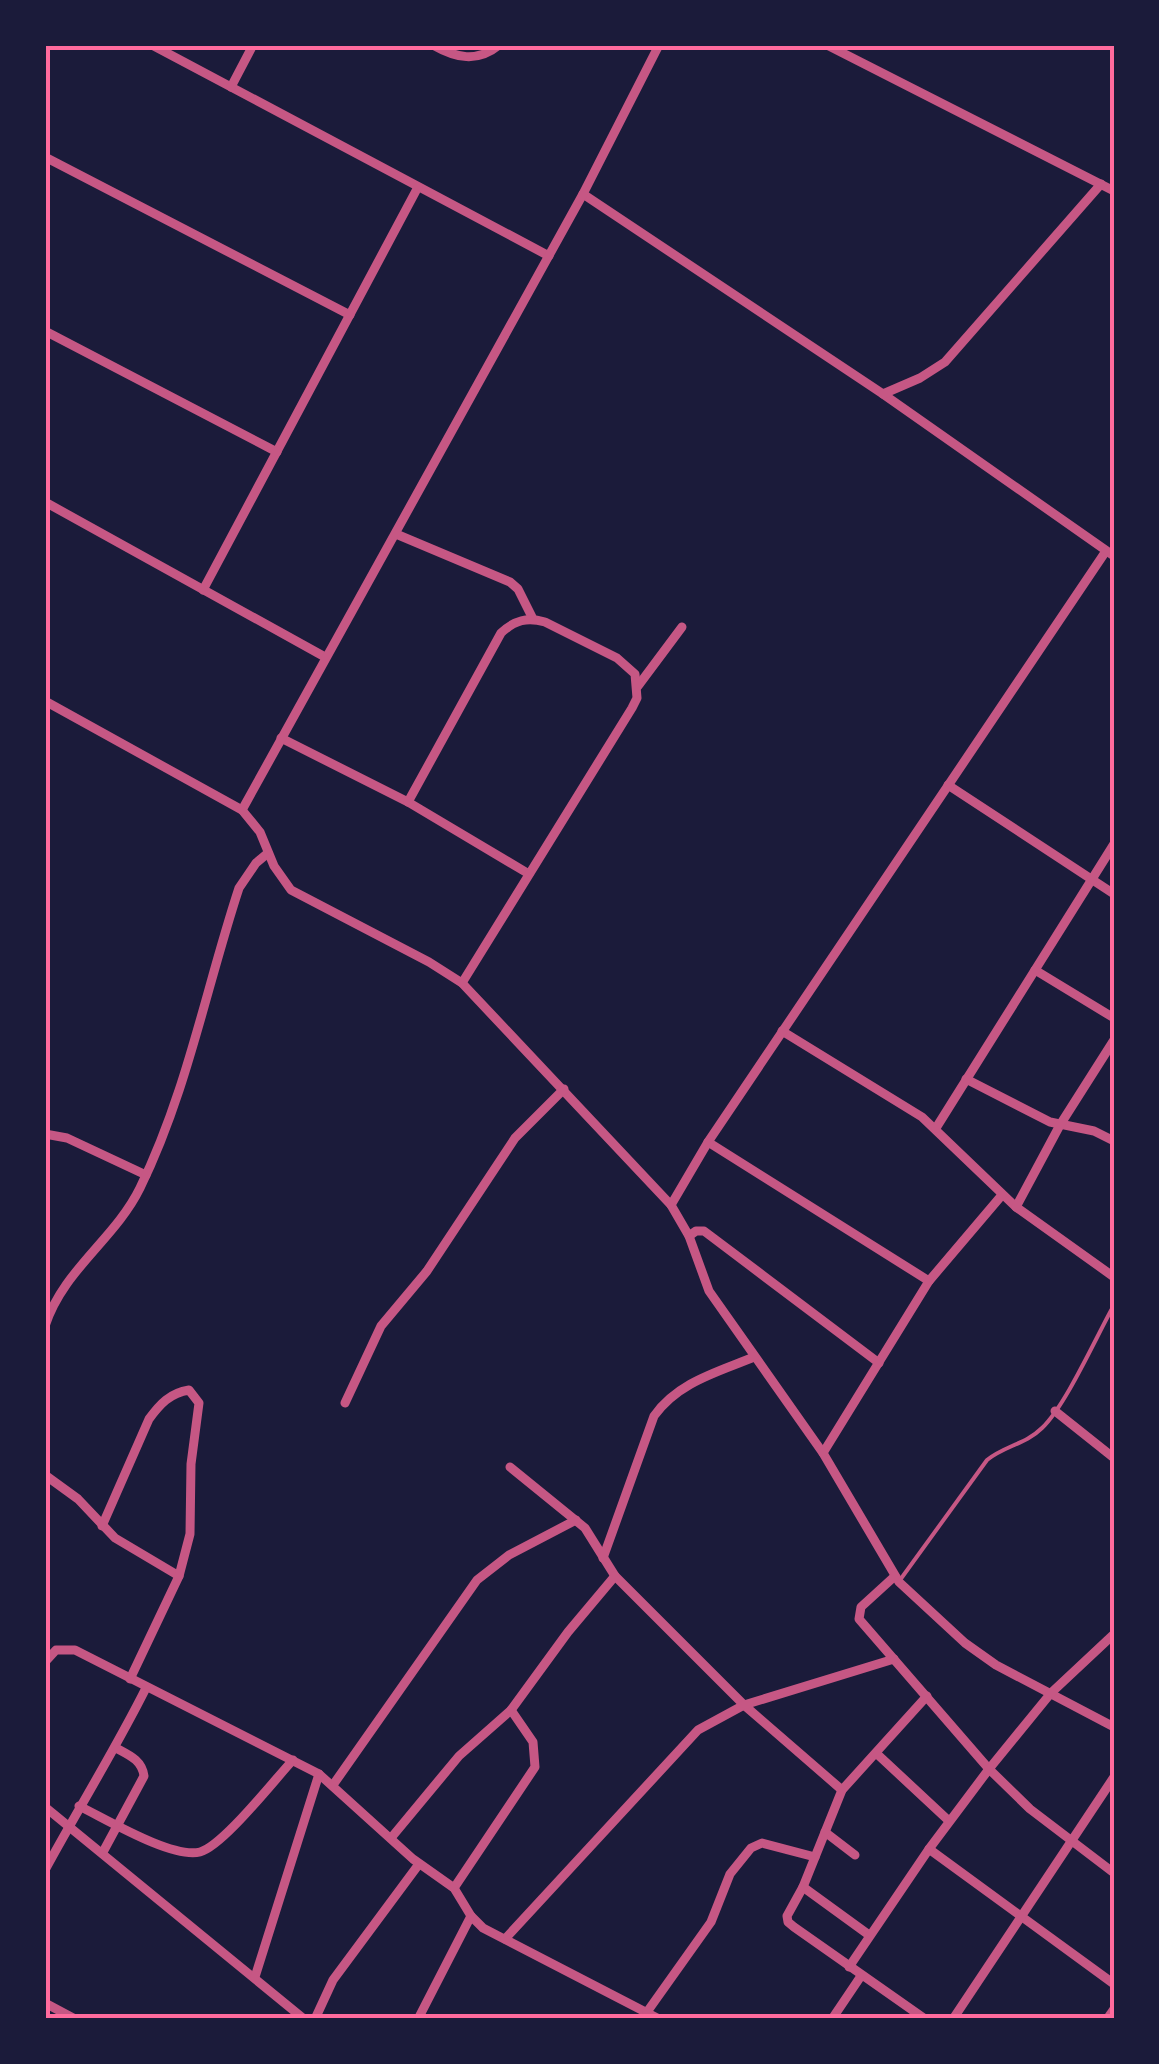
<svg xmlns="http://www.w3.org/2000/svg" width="1159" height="2064" font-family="'Source Serif 4',serif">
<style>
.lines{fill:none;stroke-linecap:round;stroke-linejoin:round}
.service{stroke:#c65784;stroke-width:4}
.minor{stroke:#c65784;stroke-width:9}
.neatline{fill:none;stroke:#ff6b9d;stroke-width:4}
</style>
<rect width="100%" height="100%" fill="#1b1b3a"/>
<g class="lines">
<!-- service -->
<path class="service" d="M900,1580L987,1460C1004,1446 1026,1444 1042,1428C1066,1405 1096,1337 1114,1305"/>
<!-- minor -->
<g class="minor">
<path d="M152,45L549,256"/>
<path d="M433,45C456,58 477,63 499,45"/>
<path d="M827,45L1114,191"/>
<path d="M231,87L253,45"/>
<path d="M45,157L350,315"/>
<path d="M583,194L883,394L1114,556"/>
<path d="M45,331L277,452"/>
<path d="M883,394L920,378L945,362L1101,184"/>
<path d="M45,502L325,657"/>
<path d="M396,534L510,582L518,589L533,619"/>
<path d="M203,590L418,187"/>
<path d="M638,686L682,627"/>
<path d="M45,701L242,810L260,832L274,866L291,890L429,962L462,983L671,1205L689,1236L709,1291L823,1453L899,1582L965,1643L996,1665L1114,1727"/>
<path d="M281,738L408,802L529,874"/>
<path d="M948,785L1114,894"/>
<path d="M408,802L501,633C515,620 527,617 545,622L617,658L635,674L637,698L632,708L462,983"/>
<path d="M242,810L583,194L659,45"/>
<path d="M1035,970L1114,1018"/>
<path d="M782,1031L922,1117L1016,1207L1114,1277"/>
<path d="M966,1079L1050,1122L1094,1131L1114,1141"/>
<path d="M936,1128L1114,844"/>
<path d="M45,1134L67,1138L146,1175"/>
<path d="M708,1142L929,1281"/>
<path d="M671,1205L708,1142L1106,551"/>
<path d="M1016,1207L1060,1125L1114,1040"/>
<path d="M689,1236L696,1231H704L879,1363"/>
<path d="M45,1326C63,1270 115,1239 140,1188C187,1092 206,988 239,888L256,863L268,853"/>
<path d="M345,1403L381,1326L427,1271L515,1138L564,1089"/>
<path d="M1055,1411L1114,1458"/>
<path d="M823,1453L929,1281L1002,1195"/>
<path d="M510,1467L585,1528L615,1576L744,1705L842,1790"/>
<path d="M45,1475L78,1499L115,1538L179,1576"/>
<path d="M102,1526L149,1419C160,1404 170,1393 189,1390L199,1403L191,1464L190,1534L179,1576L130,1679"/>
<path d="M603,1558L654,1416C678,1382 718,1372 754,1357"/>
<path d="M895,1576L861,1607L859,1619L989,1769L1030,1809L1114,1873"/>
<path d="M45,1662L56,1650H75L319,1774L413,1859L454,1888L471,1916L483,1928L659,2019"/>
<path d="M876,1753L949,1821"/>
<path d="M333,1785L477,1580L509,1555L576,1520"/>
<path d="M79,1806C106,1819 172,1859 200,1852C223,1846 275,1779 293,1760"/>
<path d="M45,1807L304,2019"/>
<path d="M825,1832L855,1855"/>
<path d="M391,1838L459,1756L511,1710L568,1632L615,1576"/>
<path d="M929,1849L1114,1984"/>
<path d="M103,1852L144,1776C142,1760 129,1755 116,1748"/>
<path d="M45,1870C78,1809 115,1750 146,1688"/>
<path d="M803,1887L869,1935"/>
<path d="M454,1888L535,1767L533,1742L511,1710"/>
<path d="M505,1939L698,1730L744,1705L894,1659"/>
<path d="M849,1967L929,1849L989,1769L1051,1693L1114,1634"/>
<path d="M255,1977L319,1774"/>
<path d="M45,2003L75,2019"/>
<path d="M647,2012L711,1922L730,1874L751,1848L762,1843L815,1857"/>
<path d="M315,2019L333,1980L419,1864"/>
<path d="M418,2019L471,1916"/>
<path d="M832,2019L861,1976"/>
<path d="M925,2019L794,1927L788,1922L787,1916L803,1887L842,1790L927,1696"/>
<path d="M953,2019L1114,1777"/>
<path d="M1107,2019L1114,2009"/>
</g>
</g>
<!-- border -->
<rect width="1159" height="2064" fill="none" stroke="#1b1b3a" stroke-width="95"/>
<rect x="48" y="48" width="1064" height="1968" class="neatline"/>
</svg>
